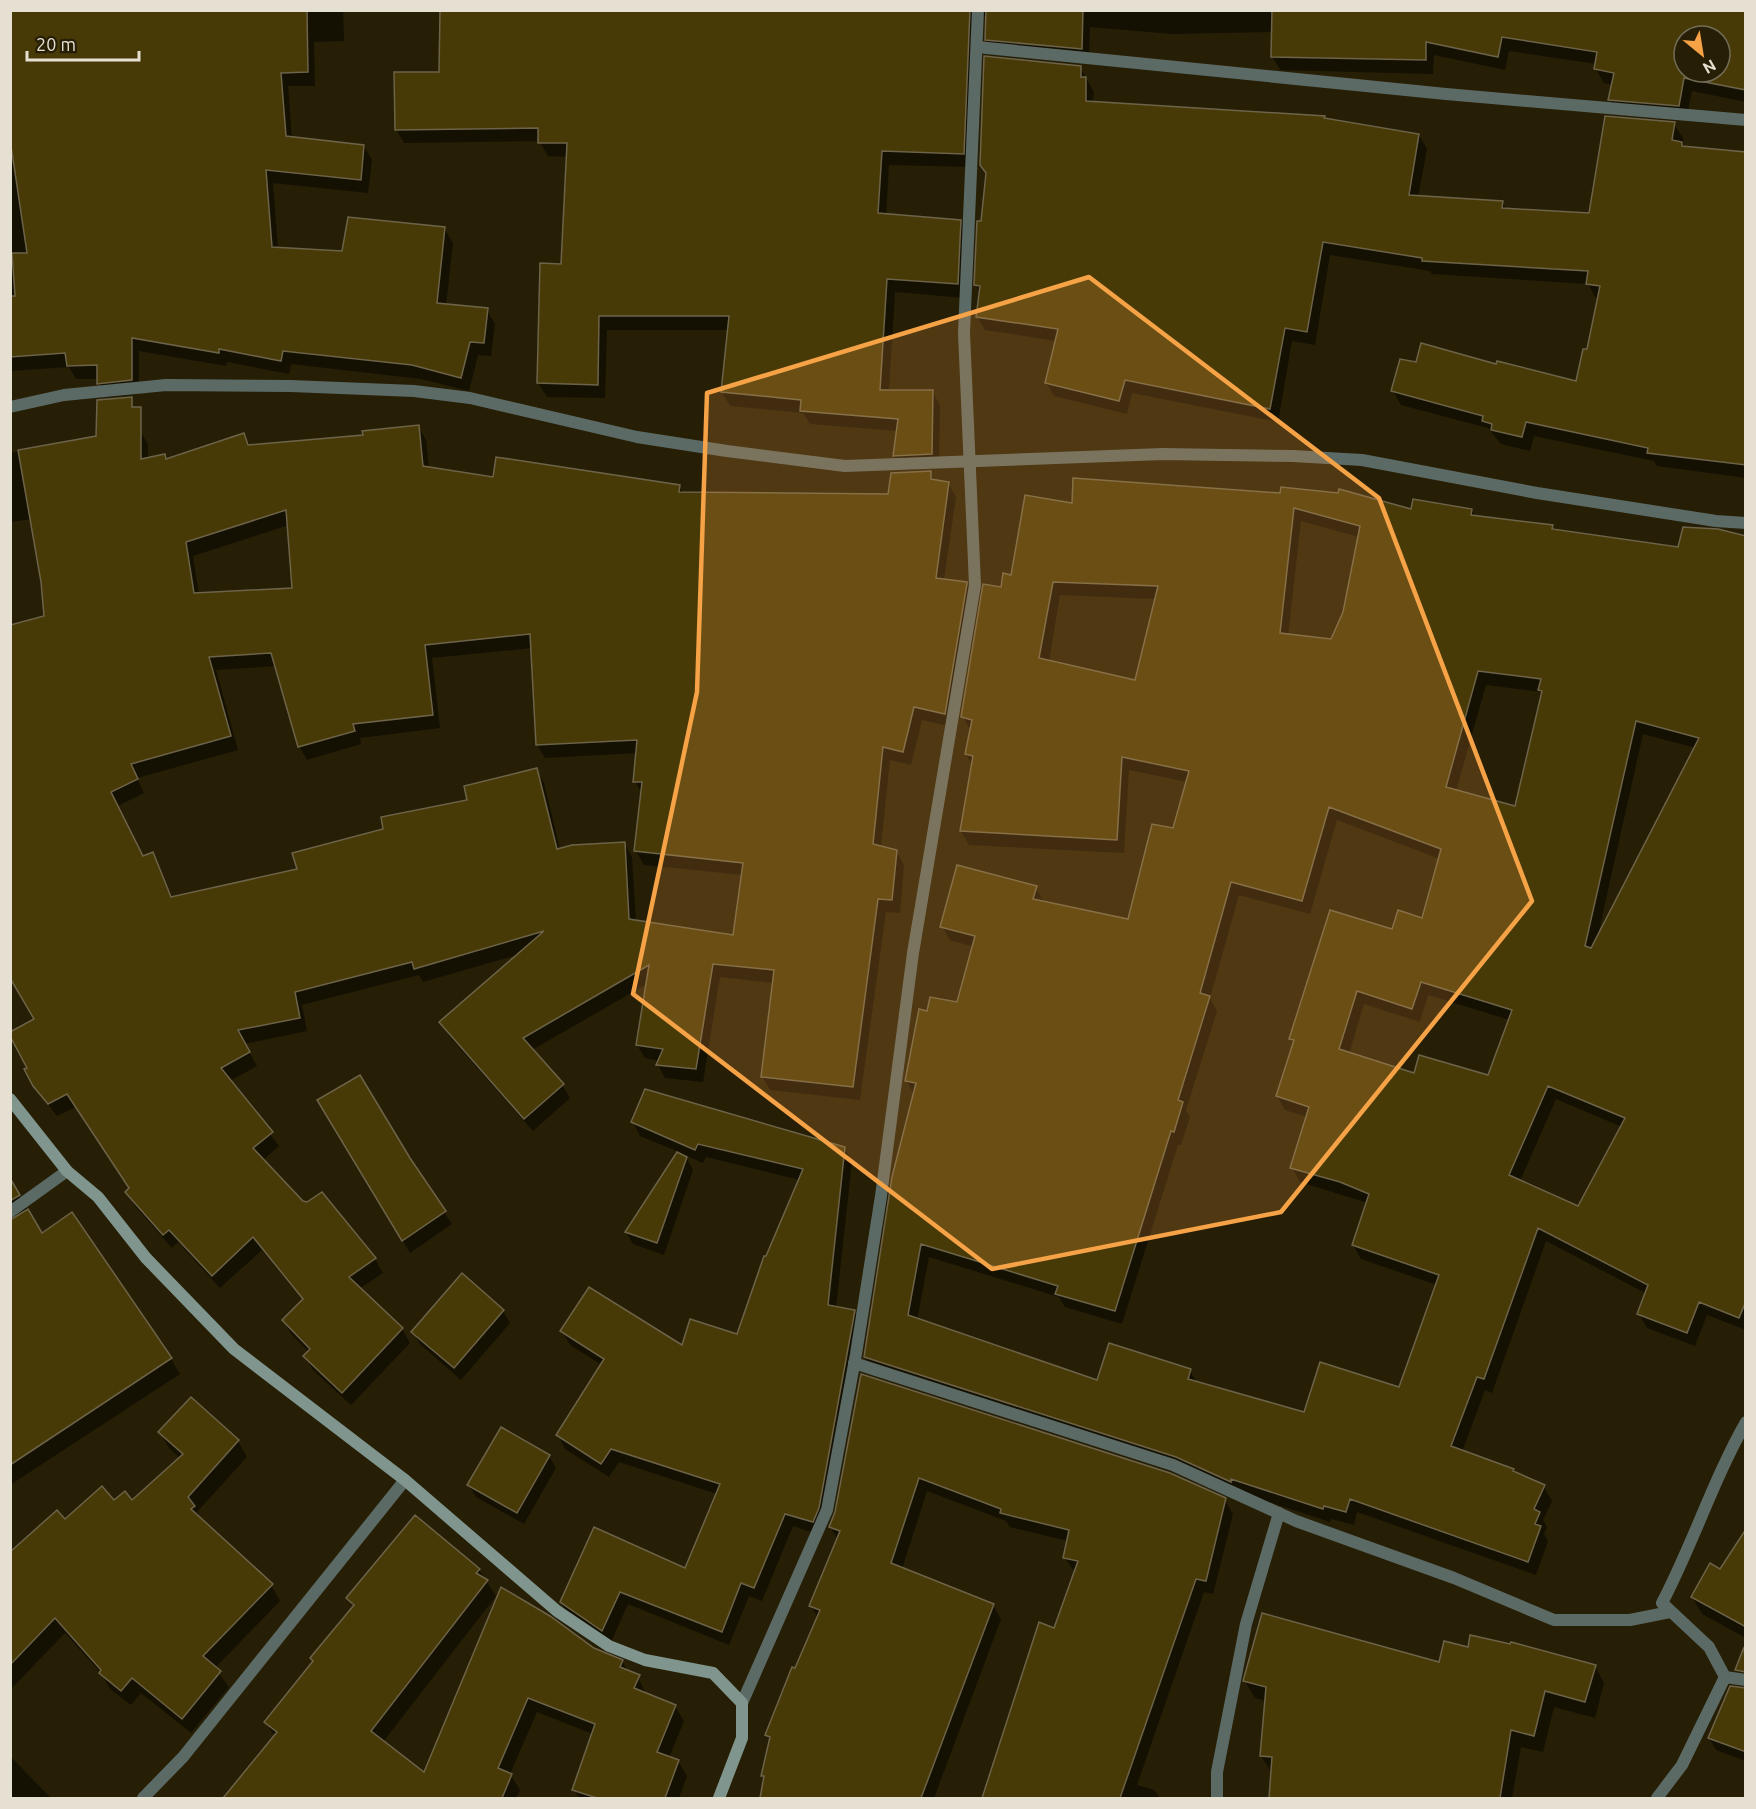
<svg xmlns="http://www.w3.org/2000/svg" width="1756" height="1809" font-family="Ubuntu,sans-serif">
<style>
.shadow{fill:#0007;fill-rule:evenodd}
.building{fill:#483a07;stroke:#6c6349;stroke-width:1.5;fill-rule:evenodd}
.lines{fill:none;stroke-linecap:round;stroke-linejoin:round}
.street{stroke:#5c6a65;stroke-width:12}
.secondary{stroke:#7f958d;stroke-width:12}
.marked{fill:#f6a246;fill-opacity:0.2;stroke:#f6a246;stroke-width:4.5;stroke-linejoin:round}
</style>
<rect width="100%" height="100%" fill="#261e05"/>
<!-- shadow -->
<g class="shadow">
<path d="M10,10H343L344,41L314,42L315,86H288L292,139L364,146L372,160L368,193L273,183L278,249L343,253L444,228L453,243L446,306L487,310L495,324L491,356L478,355L469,391L421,379L291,364L289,374L227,362L226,366L139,351V394L106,397L98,379H76L69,367L10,371V164H16Z"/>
<path d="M441,10H1746V102L1692,91L1686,119L1618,113L1610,100L1613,85L1604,83L1596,69V64L1509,51L1505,70L1434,55L1433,74L1280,70L1272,56L1273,32L1172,34L1090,27L1089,63L995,53L986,39L987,16L982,17L971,167L889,165L886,216L960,221L968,235L965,298L895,292L889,391H932L940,405L939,468L902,470L894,456L898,431L810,424L803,413L730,406L722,392L729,330H607L605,398L547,397L538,383L562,265L568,157L548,156L539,141L404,143L396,129L441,73ZM1684,36H1720V72H1684Z"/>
<path d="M1080,67L1094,92L1093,103L1324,117L1325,120L1419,135L1427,149L1418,197L1502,202L1507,210L1590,214L1674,124L1683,138L1684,148L1746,154V478L1657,466L1654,461L1534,436L1530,451L1501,444L1488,428L1401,405L1393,391L1417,364L1497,366L1577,383L1589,351L1599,298H1596L1588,284L1432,274L1430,271L1330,255L1315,345L1292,341L1278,422L1132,393L1127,414L1054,396L1046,382L1056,341L985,330L977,316L981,294L976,285L987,175L981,165Z"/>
<path d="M418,426L426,440L429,468L495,479L679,486L683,494L889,495L930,473L936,482L948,483L956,497L944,580L966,583L974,597L952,727L922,720L911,765L890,760L881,847L896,851L904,865L900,913L886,912L860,1100L770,1090L762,1076L774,983L720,977L703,1082L665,1078L658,1065L659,1061L645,1058L637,1045L647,984L532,1050L562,1085L570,1098L533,1131L449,1036L441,1022L520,954L423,982L419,975L302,1005L307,1031L245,1044L257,1066L230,1081L279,1146L263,1160L302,1202L307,1204L322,1194L375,1259L383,1273L359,1289L402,1329L410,1343L351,1405L313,1370L305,1356L309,1352L291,1334L284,1321L304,1301L262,1250L220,1288L178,1242L172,1248L135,1206L127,1192L130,1189L76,1107L57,1116L34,1086L29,1068L36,1020L45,617L32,519L10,522V453L140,431L148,444V459L164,456L167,460L244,435L250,446L364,436ZM289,525L294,589L199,595L193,556ZM532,648L537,745L545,758L637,753L635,781L642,794L636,851L644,865L743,875L735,936L636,921L632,857L624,843L560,849L544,783L536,770L469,801L384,830L299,870L172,898L152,854L143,857L118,806L144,793L137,778L238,750L216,670L277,666L299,746L307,760L361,744L360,738L440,728L432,658Z"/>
<path d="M1074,479L1413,511L1472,510L1475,517L1552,526L1555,531L1679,549L1746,538V1330L1707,1315L1695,1346L1647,1328L1639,1314L1647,1294L1546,1241L1492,1393L1485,1390L1462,1452L1513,1470L1544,1487L1552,1501L1543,1520L1547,1527L1544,1534L1548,1541L1536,1575L1357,1512L1354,1525L1331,1519L1330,1522L1239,1492L1185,1471L873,1371L865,1357L915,1096L906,1080L929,1013L958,1004L974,947L950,940L942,926L1036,887L1043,902L1129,920L1174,830L1187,782L1129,770L1124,853L969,845L961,831L973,766L966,754L971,731L963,717L1002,588L1073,505ZM1301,521L1359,537L1345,613L1332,641L1288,636ZM1060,595L1156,599L1136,682L1049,662ZM1486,685L1541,692L1542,694L1516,808L1456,791ZM1643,734L1696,748L1598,935ZM1337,820L1440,859L1423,920L1393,931L1291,1038L1294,1044L1277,1096L1285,1110L1307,1117L1292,1168L1300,1182L1368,1203L1353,1245L1361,1259L1437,1285L1400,1389L1305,1413L1197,1383L1190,1371L1098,1382L917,1320L929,1257L1059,1297L1065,1307L1122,1324L1178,1145H1181L1190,1117L1186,1110L1217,1011L1210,998L1239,895L1310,914ZM1428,995L1510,1020L1489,1077L1415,1075L1349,1054L1364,1004L1420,1022ZM1556,1099L1622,1127L1579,1208L1520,1181Z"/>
<path d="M319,1101L408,1159L452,1224L410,1253Z"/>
<path d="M633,1122L844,1148L852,1161L836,1308L854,1311L861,1325L820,1535L793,1526L762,1601L749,1596L729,1645L628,1604L610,1644L569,1616L561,1602L686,1570L717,1494L619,1462L609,1477L565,1449L558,1435L602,1365L570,1345L562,1331L682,1347L738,1336L800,1180L706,1157L703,1163L685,1155L693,1170L664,1255L633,1244L626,1232L679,1152L640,1136Z"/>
<path d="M10,1181L27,1209L10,1219Z"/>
<path d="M10,1257L171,1359L180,1374L10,1485Z"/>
<path d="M503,1311L510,1323L461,1380L420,1344L413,1332Z"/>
<path d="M862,1376L1225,1500L1233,1514L1213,1594L1204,1592L1137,1785L1154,1790L1160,1798H983L1040,1624L1055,1630L1075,1572L1064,1557L1068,1541L1010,1527L1006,1521L927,1491L902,1569L993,1605L1001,1619L934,1798H762L765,1780L763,1775L771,1742L767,1735L818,1618L811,1606L838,1540L830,1527L837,1512Z"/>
<path d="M160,1432L238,1441L247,1457L197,1512L203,1521L271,1585L280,1601L215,1668L229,1687L191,1733L141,1693L131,1705L110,1689L101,1673L65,1633L10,1690V1554L65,1521L114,1502H132L181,1459L169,1448Z"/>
<path d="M549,1456L556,1468L524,1524L476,1497L469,1485Z"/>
<path d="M1746,1532V1638L1702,1614L1692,1597L1720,1571Z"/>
<path d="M479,1570L496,1596L383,1742L424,1775L502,1590L594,1650L622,1661L628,1672L638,1677L646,1694L675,1706L684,1721L669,1758L678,1761L687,1776L679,1798H579L574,1789L593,1734L537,1712L510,1774L520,1790L516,1798H225L275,1737L266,1722L354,1608L348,1598Z"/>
<path d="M1469,1649L1595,1666L1604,1683L1595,1718L1554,1707L1543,1752L1521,1747L1512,1798H1270L1272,1773L1261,1756L1266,1701L1255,1698L1245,1681L1441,1664Z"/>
<path d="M1746,1693V1761L1716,1750L1709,1738Z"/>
<path d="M10,1756L49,1796L50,1798H10Z"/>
</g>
<!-- building -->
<g class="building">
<path d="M10,10H307L308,72L281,73L286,136L364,145L361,180L266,170L272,247L342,251L348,217L445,227L437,303L488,308L484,343L470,342L461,378L412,365L283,351L281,361L219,349V353L132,338V380L97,384V365L67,366L65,353L10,357V296H15L12,253H27L10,139Z"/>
<path d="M440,10H970L964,154L882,151L878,213L961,220L958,284L887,279L880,390H933L932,454L893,456L898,419L800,411L801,400L721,392L729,316H599L598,385L537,383L540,263L561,264L567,143H538V128L395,130L394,72H439Z"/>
<path d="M986,10H1083L1082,49L985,40Z"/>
<path d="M1272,10H1746V90L1684,78L1679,106L1608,100L1614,73L1594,69L1597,52L1502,37L1498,57L1426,42V60L1271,57ZM1684,36H1720V72H1684Z"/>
<path d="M984,56L1081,66V77H1086V101L1325,116L1324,118L1419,134L1409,195L1503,201L1502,208L1589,213L1605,116L1675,122L1672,140L1682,142V146L1746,152V465L1647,453L1648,448L1526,422L1522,437L1491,430L1492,424L1482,421L1483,416L1391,391L1400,359L1416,362L1421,343L1496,364L1497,361L1576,381L1583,349H1587L1600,286L1586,284L1588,271L1422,261V258L1323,242L1307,332L1285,328L1270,409L1125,380L1119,401L1045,383L1058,329L976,317L980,286L974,285L977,221H981L986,173L980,165Z"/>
<path d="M132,397V407H141V459L165,454L166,459L244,433L248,445L363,435L362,431L419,425L423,466L493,477L496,457L680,485L679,492L888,494L891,473L931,471V479L949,482L936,578L967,582V584L945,714L914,707L903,752L883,747L873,844L897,850L892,900L878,899L853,1087L761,1077L774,970L713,964L696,1069L656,1065L663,1049L636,1045L649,965L523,1038L564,1084L524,1119L439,1022L544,931L414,969L412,962L295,992L300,1018L238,1030L250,1052L221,1068L273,1132L253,1148L303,1201L307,1202L322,1192L376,1258L349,1277L403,1328L342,1393L303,1356L310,1349L282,1320L303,1299L253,1237L212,1276L169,1230L163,1235L125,1192L129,1188L67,1094L48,1104L33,1086L24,1069L27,1068L10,1036V1032L34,1019L10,978V625L44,616L41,582L18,450L96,436L97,400ZM286,510L292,588L194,593L186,542ZM530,634L536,745L637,740L633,782H642L634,851L743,863L733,935L629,919L625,842L572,845L557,849L537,768L464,786L467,800L381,817L383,829L292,853L297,869L171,897L153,852L143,856L111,792L138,779L131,764L231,736L209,657L271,653L298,747L355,731L353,724L433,715L425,645Z"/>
<path d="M1073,478L1280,493L1281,487L1338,493L1339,489L1411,509L1413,499L1472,509L1471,515L1553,525L1552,529L1678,547L1683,527L1718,529L1746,536V1301L1739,1318L1699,1302L1687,1333L1637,1314L1648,1285L1538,1228L1484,1379L1477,1377L1451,1446L1514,1469L1513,1471L1545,1485L1534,1509L1540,1512L1535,1524L1541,1526L1528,1562L1350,1499L1346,1512L1324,1506L1323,1509L1231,1479V1482L1176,1457L864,1357L892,1177L916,1083L905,1081L919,1009L927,1011L930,997L957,1002L975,936L940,927L957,865L1037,886L1033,899L1128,919L1152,824L1173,828L1189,771L1122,757L1117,840L960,831L973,756L965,754L972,720L961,717L983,584L1001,587L1003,573L1011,575L1025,495L1072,503ZM1294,508L1360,526L1343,612L1331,639L1280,633ZM1053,582L1158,586L1135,680L1039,658ZM1478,671L1541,679L1538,690L1542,691L1515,806L1446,787ZM1636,721L1699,738L1591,948L1585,946ZM1329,807L1441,849L1422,918L1398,910L1392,929L1330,910L1289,1039L1294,1040L1276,1096L1309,1107L1290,1168L1340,1182L1369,1194L1352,1245L1439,1275L1399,1387L1320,1362L1304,1412L1188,1379L1191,1369L1109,1343L1097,1380L908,1315L921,1244L1058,1286L1055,1294L1115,1311L1171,1131L1174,1132L1183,1102L1178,1100L1210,996L1200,993L1231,882L1302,901ZM1421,982L1512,1010L1488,1075L1419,1055L1414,1073L1339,1049L1357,991L1412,1009ZM1548,1086L1625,1118L1578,1206L1509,1175Z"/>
<path d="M360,1075L410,1158L446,1211L402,1241L317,1100Z"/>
<path d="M645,1089L845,1147L828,1305L855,1310L819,1508L813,1522L785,1514L754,1588L741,1583L722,1632L620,1592L602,1631L560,1602L594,1527L685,1568L720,1484L611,1449L601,1464L556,1435L604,1359L560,1331L589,1287L682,1345L690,1319L737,1334L764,1256H766L803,1169L698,1144L695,1150L631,1122Z"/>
<path d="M677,1152L687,1157L657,1243L625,1232Z"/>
<path d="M10,1178L20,1195L10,1201Z"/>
<path d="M28,1209L42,1233L72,1212L172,1358L10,1465V1220Z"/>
<path d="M462,1273L504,1310L454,1368L411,1332Z"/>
<path d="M861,1374L1170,1473L1226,1498L1206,1581L1196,1579L1120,1798H982L1039,1622L1054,1628L1078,1561L1063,1558L1069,1530L1000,1513L1001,1509L919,1478L891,1563L994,1604L921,1798H760L764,1776H761L770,1737L765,1735L792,1667L795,1668L820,1610L809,1606L840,1531L829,1527L835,1512Z"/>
<path d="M191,1397L239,1440L188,1497L195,1506L191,1509L273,1584L203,1656L221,1671L182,1719L132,1678L121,1691L99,1673L101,1670L55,1618L10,1665V1552L57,1510L65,1519L102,1486L114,1500L125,1491L132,1500L183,1454L158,1432Z"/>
<path d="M501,1427L550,1455L517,1513L467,1485Z"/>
<path d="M415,1515L480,1569L476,1573L488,1580L371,1731L424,1772L501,1587L550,1616L594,1648L623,1660L620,1667L640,1675L634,1688L676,1705L657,1752L679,1760L665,1798H597L572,1790L595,1724L528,1698L498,1768L512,1774L502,1798H223L277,1732L264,1722L313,1661L310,1658L354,1605L346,1598Z"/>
<path d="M1746,1529V1627L1691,1597L1710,1563L1720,1569Z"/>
<path d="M1262,1613L1439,1662L1444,1641L1468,1647L1470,1635L1510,1644L1511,1642L1596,1665L1585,1702L1545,1691L1534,1736L1511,1730L1500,1798H1269L1272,1757L1260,1756L1266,1687L1243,1681Z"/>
<path d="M1744,1647L1746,1672L1735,1670Z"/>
<path d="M1730,1686L1746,1688V1752L1708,1738Z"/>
</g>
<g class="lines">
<!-- street -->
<g class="street">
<path d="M977,47L1446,94L1746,120"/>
<path d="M10,407L64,395L166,385L291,386L414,391L470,398L637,437L727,451L845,466L1163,454L1293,456L1362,460L1537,493L1716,521L1746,523"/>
<path d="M10,1212L67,1171"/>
<path d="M854,1363L1173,1465L1296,1521L1454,1578L1554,1620H1630L1670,1612"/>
<path d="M1725,1677L1709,1647L1662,1603C1693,1544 1713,1480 1746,1422"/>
<path d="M1725,1677L1746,1680"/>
<path d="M742,1703L827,1510L856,1354L881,1196L913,953L975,585L964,333L978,10"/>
<path d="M143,1798L183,1757L405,1480"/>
<path d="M1217,1798V1772L1246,1624L1279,1513"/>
<path d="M1657,1798L1682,1765L1725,1677"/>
</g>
<!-- secondary -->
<path class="secondary" d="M10,1099L67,1171L98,1197L146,1258L234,1349L405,1480L557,1611L609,1646L645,1660L713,1673L742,1703V1738L719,1798"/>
</g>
<!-- marked area -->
<path class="marked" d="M1089,277L1379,498L1532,901L1281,1212L992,1269L633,994L697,692L707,393Z"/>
<!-- border -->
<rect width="1756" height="1809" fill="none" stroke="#e5e0d1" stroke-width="24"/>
<!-- north arrow -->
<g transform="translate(1702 54) rotate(150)"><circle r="28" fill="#261e05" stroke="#726c57" stroke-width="1.5"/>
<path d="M0-4.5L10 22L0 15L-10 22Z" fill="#f6a246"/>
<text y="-9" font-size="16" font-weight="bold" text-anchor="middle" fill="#e5e0d1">N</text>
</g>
<!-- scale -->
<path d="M27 51v9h112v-9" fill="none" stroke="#e5e0d1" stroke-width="3"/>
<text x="36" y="51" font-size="18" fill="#e5e0d1" stroke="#261e05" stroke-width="4.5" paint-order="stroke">20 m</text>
</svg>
